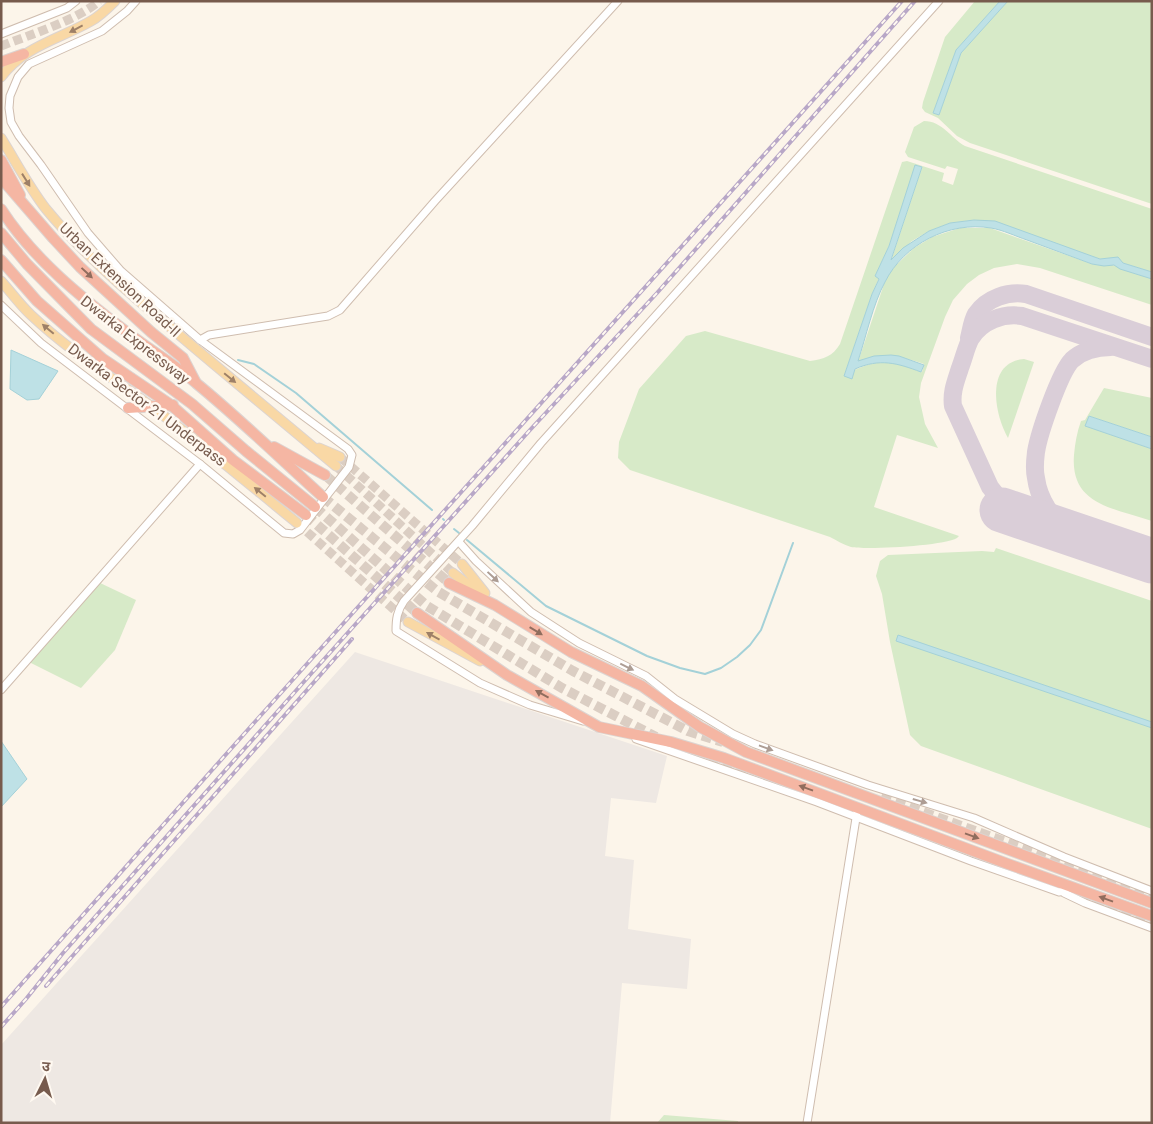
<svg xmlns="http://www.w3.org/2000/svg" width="1153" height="1124" font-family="Roboto,'Noto Sans Devanagari',sans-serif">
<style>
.industrial{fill:#eee8e3}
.green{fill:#d7eac8}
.water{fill:#bee1e6;stroke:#a4d1d8}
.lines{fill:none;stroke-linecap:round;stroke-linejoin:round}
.stream{stroke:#a4d1d8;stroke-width:2}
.taxiway{stroke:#daced8;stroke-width:18}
.runway{stroke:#daced8;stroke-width:45}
.major-tunnel{stroke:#dbcec3;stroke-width:9;stroke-dasharray:9 4.5;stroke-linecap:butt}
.highway-tunnel{stroke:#dbcec3;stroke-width:10;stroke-dasharray:10 5;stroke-linecap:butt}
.minor-casing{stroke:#cfbdaf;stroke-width:9}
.major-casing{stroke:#dcd4d1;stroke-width:11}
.highway-casing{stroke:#dcd4d1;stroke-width:12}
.minor{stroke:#fff;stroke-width:7}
.major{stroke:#f9d8a5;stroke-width:9}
.highway{stroke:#f5b6a3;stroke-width:10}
.rail-casing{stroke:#b8a7c7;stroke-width:4}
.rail{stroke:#fff9f1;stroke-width:2;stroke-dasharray:5.5;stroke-linecap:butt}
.oneway{fill:#9e8067}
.oneway2{fill:#906d5e}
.oneway3{fill:#ad9d94}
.labels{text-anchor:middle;stroke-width:5;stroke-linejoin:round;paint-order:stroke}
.street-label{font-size:15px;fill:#775b4d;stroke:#fff9f1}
</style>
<rect width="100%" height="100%" fill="#fcf5ea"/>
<!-- industrial -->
<path class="industrial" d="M355,652L667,756L656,803L611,798L605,856L634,860L628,929L691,939L687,989L622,983L610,1123H1V1045Z"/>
<!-- green -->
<g class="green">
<path d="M975,1H1000L956,50L933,113L939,115L961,53L1008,1H1152V204L970,143L957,136L938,118L925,112L922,108L923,102L945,37Z"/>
<path d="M924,121C942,121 951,138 965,146L1152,209V272L1123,263L1114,258L1100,259L974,220L950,223L929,231L912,241L891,261L922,167L916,165L889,246L875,276L879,278L872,294L844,376C860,366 879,359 899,364C906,365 914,369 922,372L924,364C900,356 882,352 858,362L884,284L892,269L914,248L932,237L960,228H990L1092,264C1099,265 1112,264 1116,266C1128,271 1140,275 1152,279V305L1040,268L1017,264L994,268L979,275L967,284L953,300L945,317L921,383L919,397L925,424L938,448L897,435L874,507L959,536L957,538C943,546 867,550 851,547C844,545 836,540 830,537L630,470L618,458L619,442L639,389L686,336L705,331L810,361C824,359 833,356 840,344L902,162L907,161L944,173L942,181L953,185L958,169L947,166L945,169L908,157L905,152L914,127Z"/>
<path d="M1024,359L1034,362L1008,438C994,414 985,362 1024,359Z"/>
<path d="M1104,388L1152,398V437L1089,416L1086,426L1152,449V521C1114,508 1070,505 1074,455C1075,443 1077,432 1081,421L1085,420Z"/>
<path d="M996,548L1152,601V829L921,746L910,735L890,642L882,594L876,576L880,561L888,555L982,551L994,552Z"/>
<path d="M98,582L136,600L115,650L81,688L27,661Z"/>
<path d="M664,1115L738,1121V1123H657Z"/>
</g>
<!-- water -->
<g class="water">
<path d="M1000,1H1008L961,53L939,115L933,113L956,50Z"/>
<path d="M915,165L922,167L891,260L903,248L929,231L950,223L974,220L995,221L1006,225L1100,259L1118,257L1123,263L1152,272V279L1120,269L1114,265L1104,266L1092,264C1070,256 1049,248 1027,240C1015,236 1003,230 991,228C949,221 904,244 885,282C873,304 866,337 858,361L874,356L891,355L899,356L924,365L921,372C897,363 880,358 855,369L852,379L844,376L872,294L879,279L875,276L889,246Z"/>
<path d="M11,350L58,371L39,399L27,400L10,389Z"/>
<path d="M1089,416L1152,437V449L1085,426Z"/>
<path d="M898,635L1152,722V728L896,641Z"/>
<path d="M1,741L27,779L1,807Z"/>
</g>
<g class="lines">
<!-- stream -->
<g class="stream">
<path d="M238,360L254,364L296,393L432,510"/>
<path d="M443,519L444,520"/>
<path d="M454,529L459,533"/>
<path d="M467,540L546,606L647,656L680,668L705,674L721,668L737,657L750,645L761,630L793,543"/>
</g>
<!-- taxiway -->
<g class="taxiway">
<path d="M969,338C971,330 972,321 976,314C987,298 1008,291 1026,294L1152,337"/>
<path d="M1017,515L1001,501L990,487L953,406C951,392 956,381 960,368C964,358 966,347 971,338C982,321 1003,313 1022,316L1152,359"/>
<path d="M1068,533C1052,517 1039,501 1036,478C1034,470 1035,460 1036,452C1039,433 1060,372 1072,360C1083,350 1097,347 1111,347"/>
</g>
<!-- runway -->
<path class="runway" d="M1002,510L1152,561"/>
<!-- major-tunnel -->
<g class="major-tunnel">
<path d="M1,46C29,35 78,20 99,1"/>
<path d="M340,457L462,564"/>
<path d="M336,466L453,573"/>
<path d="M297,523L408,622"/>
</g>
<!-- highway-tunnel -->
<g class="highway-tunnel">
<path d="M325,475L449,583"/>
<path d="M323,497L437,591L573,671L688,731L723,742"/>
<path d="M315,507L427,606L562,688L656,737"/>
<path d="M306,515L417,613"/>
<path d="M680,750L752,773"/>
<path d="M881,797L1152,895"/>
<path d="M981,859L1152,923"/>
</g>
<!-- minor casing -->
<g class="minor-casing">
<g id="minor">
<path d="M1,34L67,8L76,1"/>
<path d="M1,305L41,343L200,464L284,533L293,534L300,530L349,467L352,455L348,449L200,340L121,271L88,233L41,165L19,136L11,122L9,108L10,96L18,77L29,64L102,31L127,11L136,1"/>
<path d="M200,340L209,335L328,316L340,310L435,201L618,1"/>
<path d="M459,542L476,561L531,612L579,643L646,676L675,699L733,734L755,744L868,785L974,818L1064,857L1152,891"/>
<path d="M1,690L200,464"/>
<path d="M583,721L530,705L480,683L396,631C396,619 397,611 404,601L472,526L541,443L939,1"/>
<path d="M636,739L817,802L971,861L1059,892L1065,891L1067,884"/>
<path d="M1064,893L1085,903L1152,928"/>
<path d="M807,1123L857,812"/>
</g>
</g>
<!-- major casing -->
<g class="major-casing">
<g id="major">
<path d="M1,77C24,46 60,39 91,21C100,16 108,8 115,1"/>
<path d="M1,138C16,162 29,187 46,209C79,249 118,284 158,317C217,367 276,416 336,466"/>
<path d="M1,281C11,292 20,305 31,315C68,350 111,377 152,407C202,444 249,484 297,523"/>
<path d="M319,448L340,457"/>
<path d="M462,564L485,593"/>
<path d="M453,573L483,596"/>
<path d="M408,622L480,661"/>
</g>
</g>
<!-- highway casing -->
<g class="highway-casing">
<g id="highway">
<path d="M1,62L24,54"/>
<path d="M1,160L20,195"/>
<path d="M1,178L53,238L80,267L151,332L183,358L195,381"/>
<path d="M1,209C33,259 82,298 128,333C150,350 175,365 196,383C240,419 281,459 323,497"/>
<path d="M1,233L27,264L91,329L192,404L246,451L315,507"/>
<path d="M1,260L37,301L103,359L171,405L233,460L306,515"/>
<path d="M128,408L173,405"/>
<path d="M274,447L325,475"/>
<path d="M449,583L495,605L571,652L642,686L700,727L746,752L1152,903"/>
<path d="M417,613L507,675L599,727L671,742L724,758L1008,864L1152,916"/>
</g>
</g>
<!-- minor -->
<use href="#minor" class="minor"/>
<!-- major -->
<use href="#major" class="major"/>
<!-- highway -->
<use href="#highway" class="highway"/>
<!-- rail casing -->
<g class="rail-casing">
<g id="rail">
<path d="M46,986L352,639"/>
<path d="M1,1007L253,724L902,1"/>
<path d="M1,1027L26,999L63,953L309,676L530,430L657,293L915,1"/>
</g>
</g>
<!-- rail -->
<use href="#rail" class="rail"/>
</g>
<!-- one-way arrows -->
<defs><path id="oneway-solid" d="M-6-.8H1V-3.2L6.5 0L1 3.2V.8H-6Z" transform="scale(1.25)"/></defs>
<g class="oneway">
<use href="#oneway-solid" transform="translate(76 29) rotate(152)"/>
<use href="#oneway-solid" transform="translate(26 180) rotate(58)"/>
<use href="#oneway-solid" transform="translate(48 329) rotate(-140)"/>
<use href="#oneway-solid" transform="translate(230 378) rotate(39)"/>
<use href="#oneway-solid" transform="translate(260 492) rotate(-141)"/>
<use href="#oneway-solid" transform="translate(433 636) rotate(-151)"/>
</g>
<g class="oneway2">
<use href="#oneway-solid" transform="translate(87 273) rotate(43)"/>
<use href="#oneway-solid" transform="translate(536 631) rotate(31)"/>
<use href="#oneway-solid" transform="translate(542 694) rotate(-151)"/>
<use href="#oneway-solid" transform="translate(806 788) rotate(-160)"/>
<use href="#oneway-solid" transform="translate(972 836) rotate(20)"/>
<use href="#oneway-solid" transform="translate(1106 899) rotate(-160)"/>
</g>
<g class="oneway3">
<use href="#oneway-solid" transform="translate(493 577) rotate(43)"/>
<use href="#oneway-solid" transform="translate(627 667) rotate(26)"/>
<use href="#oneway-solid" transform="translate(766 748) rotate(20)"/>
<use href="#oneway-solid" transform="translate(920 801) rotate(16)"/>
</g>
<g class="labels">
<!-- street labels -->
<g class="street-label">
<text transform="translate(120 280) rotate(43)" y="5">Urban Extension Road-II</text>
<text transform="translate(135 340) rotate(38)" y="5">Dwarka Expressway</text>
<text transform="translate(147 405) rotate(37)" y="5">Dwarka Sector 21 Underpass</text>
</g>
</g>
<!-- border -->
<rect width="1153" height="1124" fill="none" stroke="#775b4d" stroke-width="5"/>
<!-- north arrow -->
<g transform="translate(45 1079) rotate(5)" stroke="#fff9f1" stroke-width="4" paint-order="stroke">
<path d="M0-4L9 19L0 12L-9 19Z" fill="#775b4d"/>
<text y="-8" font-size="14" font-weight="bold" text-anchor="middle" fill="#775b4d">उ</text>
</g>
</svg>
